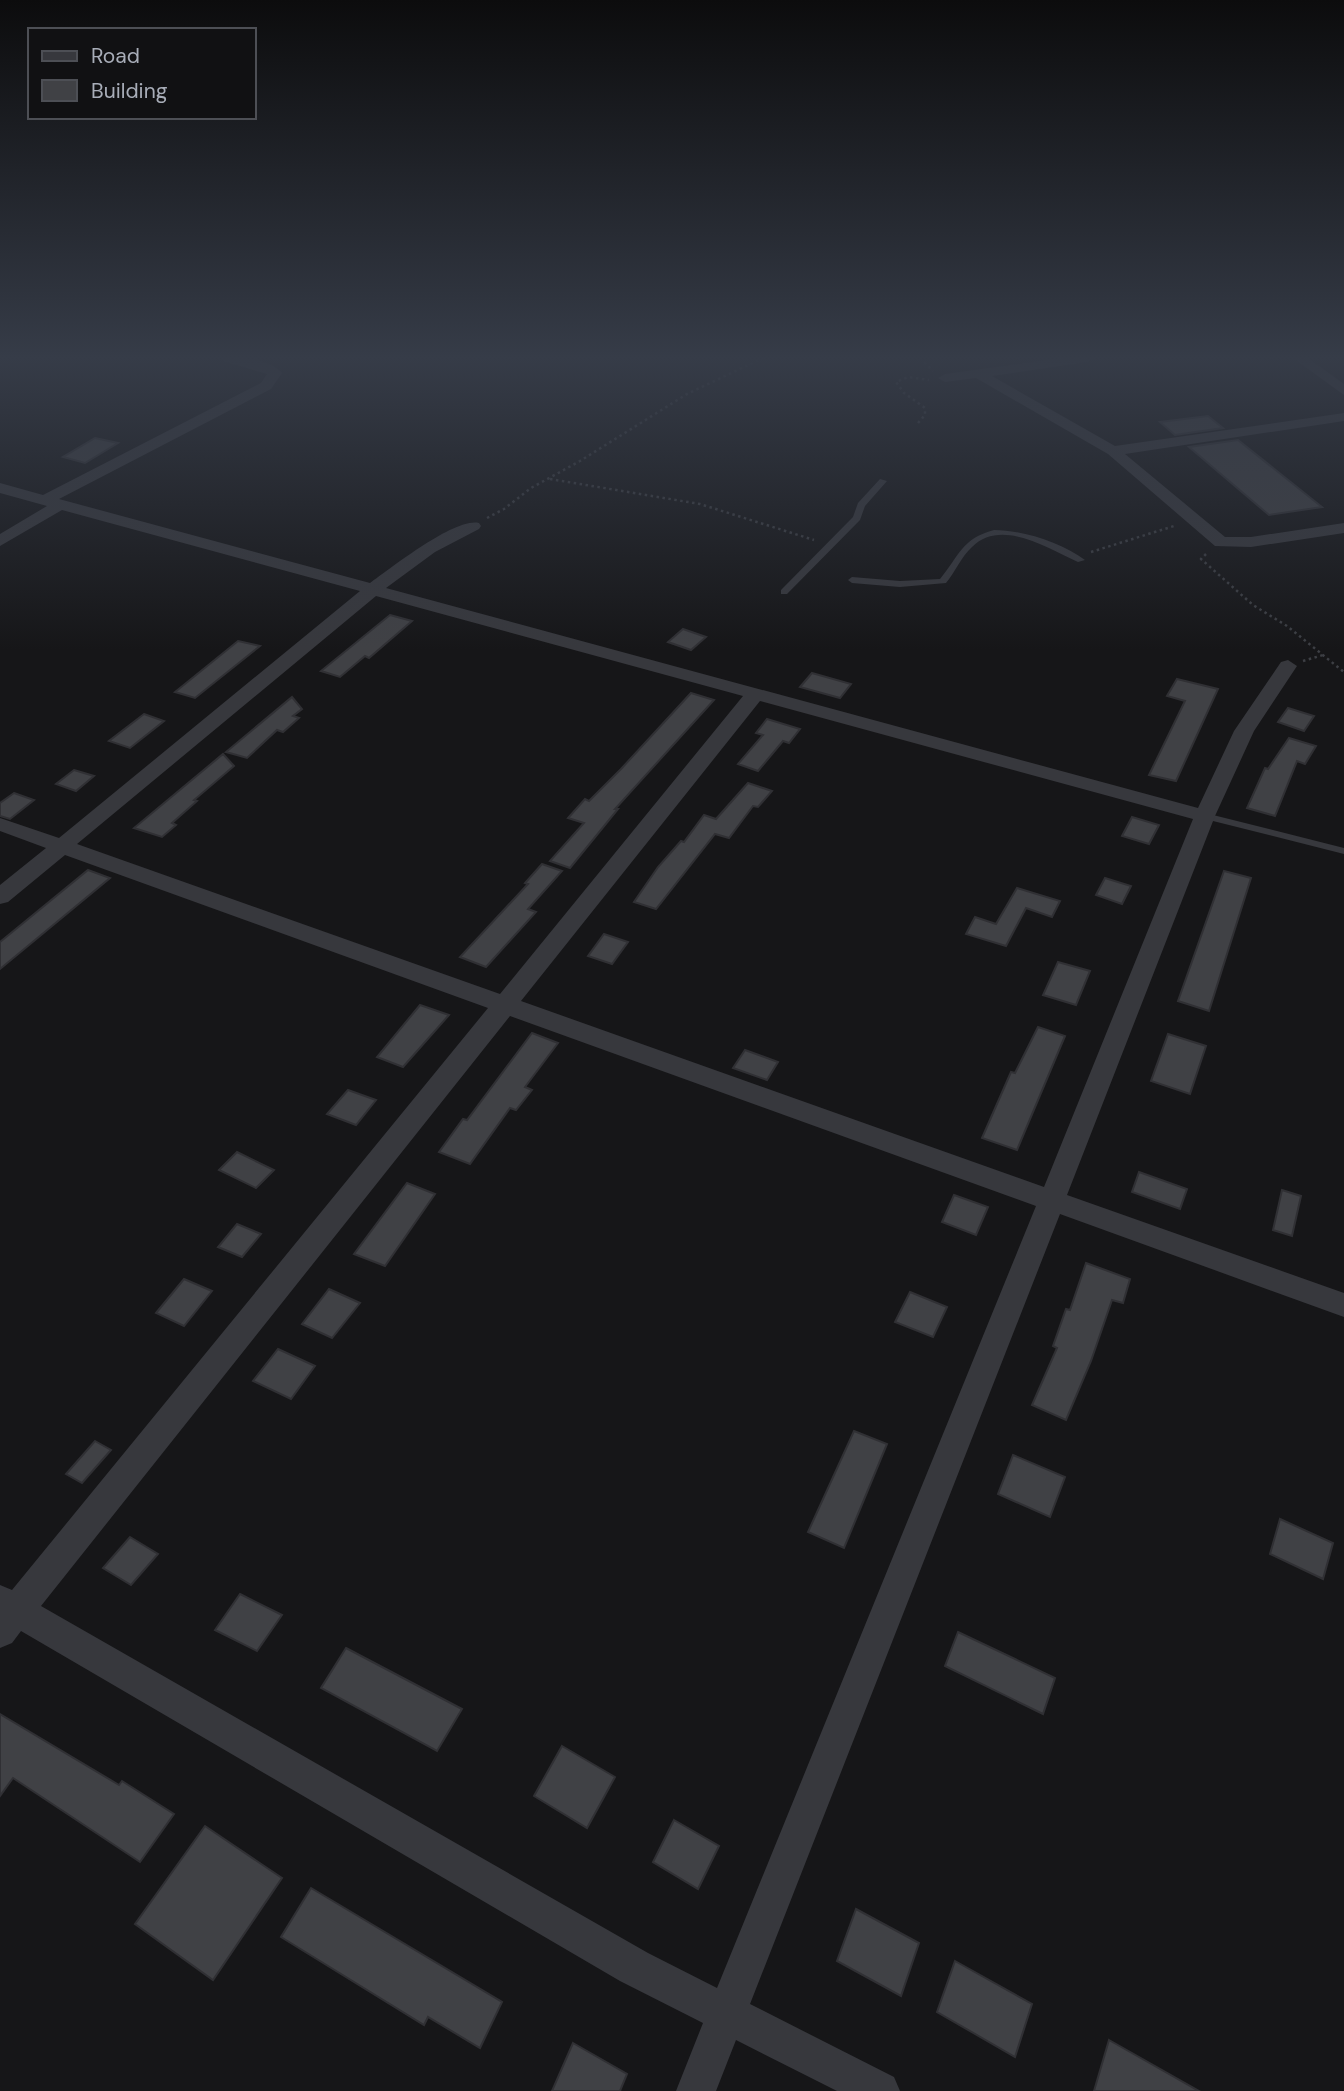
<svg xmlns="http://www.w3.org/2000/svg" width="1344" height="2091" font-family="'DM Sans',sans-serif">
<style>
.building{fill:#404145;stroke:#303034;stroke-width:2}
.lines{fill:none;stroke-linecap:round;stroke-linejoin:round}
.path{stroke:#3d3f44;stroke-width:2.5;stroke-dasharray:2.5 3.5;stroke-linecap:butt}
.lane{fill:#37383d;fill-rule:evenodd}
.street{fill:#37383d;fill-rule:evenodd}
</style>
<rect width="100%" height="100%" fill="#161618"/>
<!-- building -->
<g class="building">
<path d="M1208,416L1223,428L1175,435L1160,422Z"/>
<path d="M95,438L118,443L85,463L63,457Z"/>
<path d="M1238,440L1322,507L1269,515L1189,447Z"/>
<path d="M390,615L412,621L369,658L365,656L340,677L321,671Z"/>
<path d="M683,629L706,637L691,650L668,642Z"/>
<path d="M238,641L260,646L195,698L175,692Z"/>
<path d="M812,673L851,684L840,698L800,687Z"/>
<path d="M1177,679L1218,689L1176,781L1149,775L1185,701L1167,696Z"/>
<path d="M691,693L714,700L615,809H618L570,868L550,861L584,823L568,818L585,799L589,801L621,769Z"/>
<path d="M292,697L302,709L293,716L299,718L283,732L277,730L247,758L226,752Z"/>
<path d="M1288,708L1314,716L1304,731L1278,722Z"/>
<path d="M144,714L164,721L130,748L109,741Z"/>
<path d="M767,719L800,729L789,743L783,741L758,771L738,764L763,735L756,733Z"/>
<path d="M1289,738L1316,746L1305,764L1297,761L1275,816L1247,808L1265,768L1268,769Z"/>
<path d="M223,754L234,766L194,800L197,801L172,823L176,825L162,837L134,828Z"/>
<path d="M74,770L94,776L76,791L56,784Z"/>
<path d="M748,783L772,791L758,807L753,806L729,838L715,834L656,909L634,902L658,867L681,841L684,842L704,815L716,819Z"/>
<path d="M14,793L34,800L10,819L0,816V803Z"/>
<path d="M1132,817L1159,825L1149,844L1122,836Z"/>
<path d="M542,864L562,871L528,909L536,912L486,967L460,957L528,884L525,883Z"/>
<path d="M88,870L110,878L0,969V942Z"/>
<path d="M1224,871L1251,878L1209,1011L1178,1001Z"/>
<path d="M1105,878L1131,886L1122,904L1096,895Z"/>
<path d="M1017,888L1060,901L1052,917L1026,908L1006,946L966,934L975,917L996,924Z"/>
<path d="M604,934L628,942L612,964L588,956Z"/>
<path d="M1058,962L1090,971L1076,1005L1043,995Z"/>
<path d="M420,1005L449,1015L403,1067L377,1057Z"/>
<path d="M1038,1027L1065,1036L1017,1150L982,1138L1011,1072L1015,1073Z"/>
<path d="M532,1033L558,1043L525,1087L532,1090L516,1110L510,1108L470,1164L439,1152L463,1119L467,1120Z"/>
<path d="M1168,1034L1206,1046L1190,1094L1151,1081Z"/>
<path d="M745,1050L778,1062L767,1080L733,1068Z"/>
<path d="M348,1090L376,1100L356,1125L327,1114Z"/>
<path d="M237,1152L274,1170L256,1188L219,1170Z"/>
<path d="M1139,1172L1187,1189L1180,1209L1132,1192Z"/>
<path d="M407,1183L435,1194L385,1266L354,1254Z"/>
<path d="M1282,1190L1301,1196L1292,1236L1273,1230Z"/>
<path d="M954,1195L988,1207L976,1235L942,1222Z"/>
<path d="M237,1224L261,1234L242,1257L218,1247Z"/>
<path d="M1086,1263L1130,1279L1123,1303L1112,1300L1091,1361L1066,1420L1032,1405L1057,1348L1053,1346L1066,1309L1070,1310Z"/>
<path d="M184,1279L212,1291L184,1326L156,1313Z"/>
<path d="M329,1289L360,1303L332,1338L302,1324Z"/>
<path d="M910,1292L947,1307L933,1337L895,1322Z"/>
<path d="M278,1349L315,1366L291,1399L253,1381Z"/>
<path d="M854,1431L887,1444L844,1548L808,1532Z"/>
<path d="M95,1441L111,1450L82,1483L66,1474Z"/>
<path d="M1013,1455L1065,1477L1050,1517L998,1494Z"/>
<path d="M1280,1519L1333,1543L1323,1579L1270,1554Z"/>
<path d="M130,1537L158,1554L131,1585L103,1568Z"/>
<path d="M240,1594L282,1615L257,1651L215,1630Z"/>
<path d="M958,1632L1055,1678L1043,1714L945,1666Z"/>
<path d="M346,1648L462,1709L437,1751L321,1688Z"/>
<path d="M0,1714L119,1785L122,1781L174,1814L140,1862L13,1778L0,1796Z"/>
<path d="M562,1746L615,1777L587,1828L534,1796Z"/>
<path d="M674,1820L719,1846L698,1889L653,1862Z"/>
<path d="M205,1826L282,1878L213,1980L135,1924Z"/>
<path d="M311,1888L502,2002L480,2048L428,2017L424,2025L281,1937Z"/>
<path d="M856,1909L919,1943L901,1996L837,1961Z"/>
<path d="M955,1961L1032,2004L1015,2057L937,2012Z"/>
<path d="M1109,2040L1199,2091H1094Z"/>
<path d="M573,2043L627,2074L620,2091H552Z"/>
</g>
<g class="lines">
<!-- path -->
<g class="path">
<path d="M920,358L933,371"/>
<path d="M918,423L925,415V408L904,393L896,382L908,377L929,380"/>
<path d="M550,479L700,504L814,540"/>
<path d="M487,518L504,509L531,488L580,461L687,394L763,358"/>
<path d="M1091,552L1174,526"/>
<path d="M1206,554L1201,559L1253,605L1287,626L1344,672"/>
<path d="M1303,661L1323,655"/>
</g>
<!-- lane -->
<g class="lane">
<path d="M880,479L887,481L865,506L860,520L787,594H781V590L853,517L858,503Z"/>
<path d="M994,530C1023,530 1062,543 1085,560L1078,562C1047,548 1001,518 972,547C961,557 955,572 946,583L900,587L852,583L848,580L852,577L900,581L940,579C960,555 961,539 994,530Z"/>
<path d="M1205,813L1344,848V854L1201,818L1200,816Z"/>
</g>
<!-- street -->
<g class="street">
<path d="M221,358C239,357 269,358 282,373L271,389L59,499L370,583C390,569 455,517 479,523L481,526L479,529L435,552L386,588L1198,808L1234,731L1281,662L1288,660L1297,666L1254,731L1215,816L1067,1195L1344,1293V1317L1060,1214L750,2004L894,2077L900,2091H837L736,2040L716,2091H676L703,2023L620,1981L21,1631L12,1643L0,1648V1585L12,1590L488,1008L65,855L8,902L0,904V885L46,848L0,831V818L59,838L360,591L62,510L0,546V534L47,506L0,493V483L43,495L261,383L267,374L223,361ZM376,596L743,696L500,994L77,844ZM760,701L1193,819L1044,1187L521,1001ZM510,1016L1036,1206L717,1988L648,1953L41,1606Z"/>
<path d="M1061,358H1094L1087,362L992,376L1115,446L1344,413V421L1125,454L1225,537H1251L1344,523V533L1251,547L1215,546L1108,454L976,378L945,382L938,378L945,374Z"/>
<path d="M1293,358H1308L1344,384V395Z"/>
</g>
</g>
<!-- sky -->
<linearGradient id="sky" x2="0" y2="1"><stop stop-color="#0c0c0d"/><stop offset="0.55" stop-color="#363c48"/><stop offset="1" stop-color="#363c48" stop-opacity="0"/></linearGradient>
<rect width="1344" height="650" fill="url(#sky)"/>
<!-- legend -->
<rect x="28" y="28" width="228" height="91" fill="#111113" stroke="#4d4f55" stroke-width="2"/>
<rect x="42" y="51" width="35" height="10" fill="#37383d" stroke="#4d4f55" stroke-width="2"/>
<text x="91" y="63" font-size="21" fill="#a8adb8">Road</text>
<rect x="42" y="80" width="35" height="21" fill="#404145" stroke="#4d4f55" stroke-width="2"/>
<text x="91" y="98" font-size="21" fill="#a8adb8">Building</text>
</svg>
